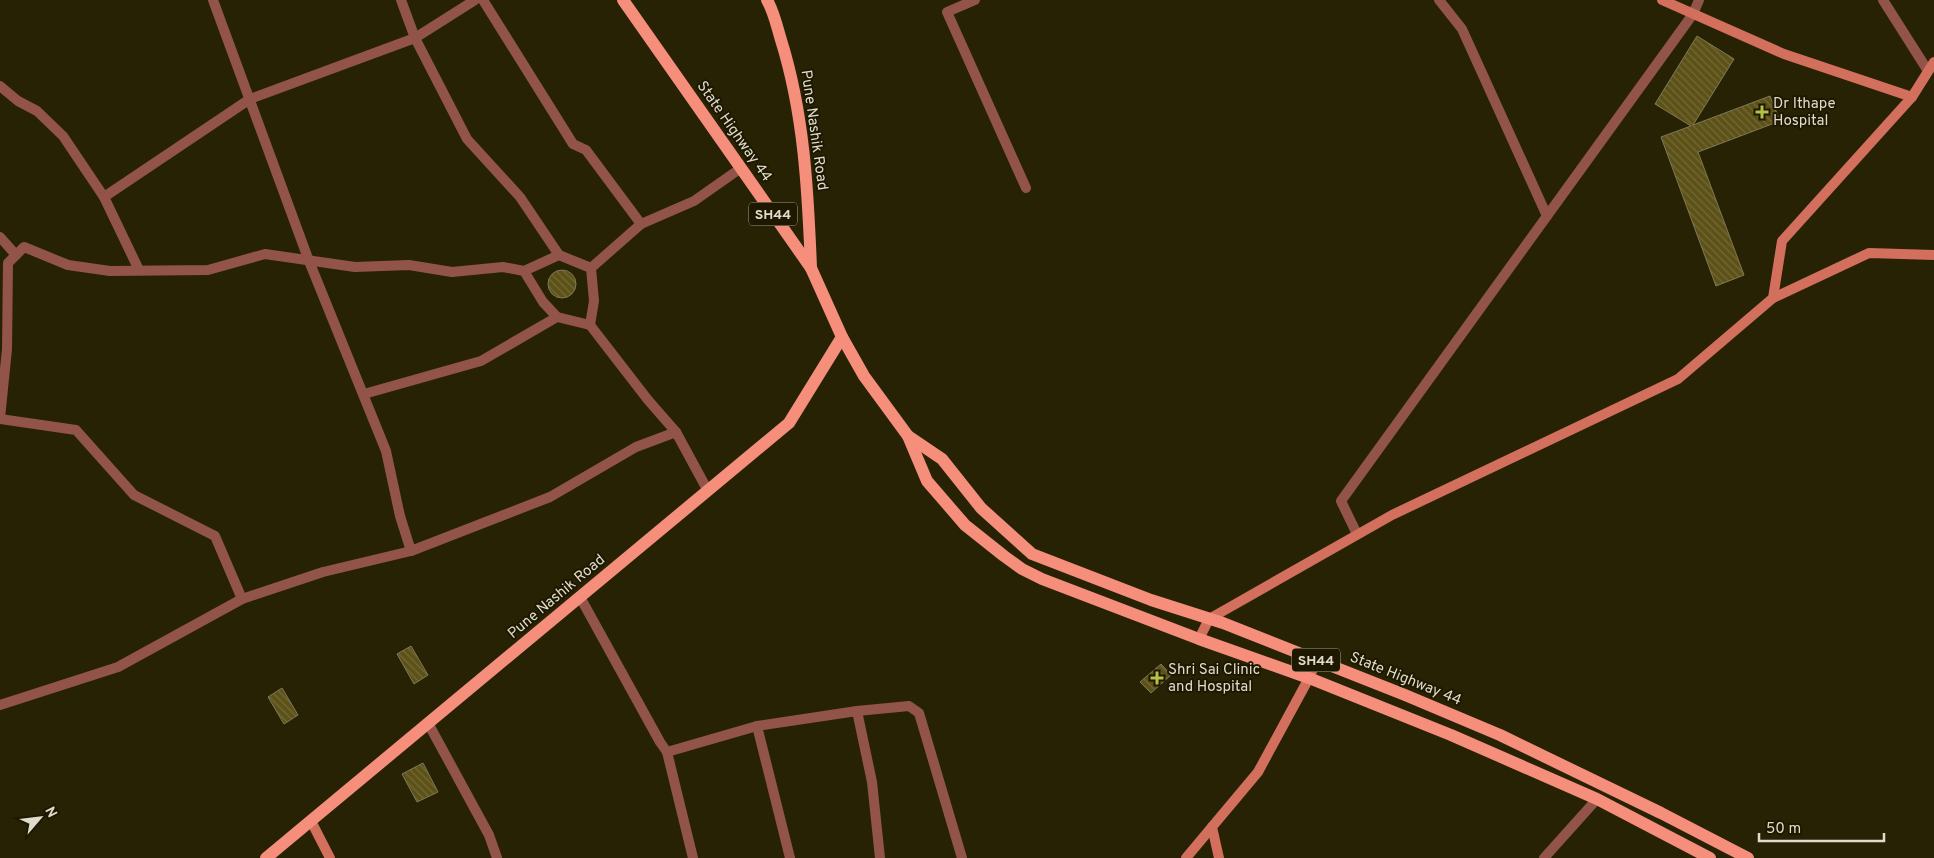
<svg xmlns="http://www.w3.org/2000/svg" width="1934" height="858" font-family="Overpass,sans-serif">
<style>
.building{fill:url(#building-back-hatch);stroke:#7f795a}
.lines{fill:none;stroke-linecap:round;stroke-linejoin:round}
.street{stroke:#925449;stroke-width:10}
.secondary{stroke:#d26f5d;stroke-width:10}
.primary{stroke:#f58e7a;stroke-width:12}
.poi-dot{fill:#b6c148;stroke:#1e1800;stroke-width:2}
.labels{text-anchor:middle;stroke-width:4;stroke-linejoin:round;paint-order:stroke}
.shield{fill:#1e1800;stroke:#a5a18e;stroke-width:1}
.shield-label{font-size:14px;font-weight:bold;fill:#dfdccb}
.poi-label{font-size:15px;fill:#dfdccb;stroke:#1e1800;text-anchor:start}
.street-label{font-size:15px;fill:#dfdccb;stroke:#1e1800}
</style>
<defs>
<pattern id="building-back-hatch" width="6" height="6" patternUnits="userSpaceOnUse" patternTransform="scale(1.25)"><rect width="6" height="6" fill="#5c5116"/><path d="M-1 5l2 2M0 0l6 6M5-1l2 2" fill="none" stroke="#736937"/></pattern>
</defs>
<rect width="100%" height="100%" fill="#282205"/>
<!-- building -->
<g class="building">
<path d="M1697,36L1734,59L1693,125L1770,96L1780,121L1698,152L1744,275L1716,286L1661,137L1691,126L1655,104Z"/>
<circle cx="562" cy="284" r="14"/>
<path d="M411,646L428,675L414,684L397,654Z"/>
<path d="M1161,664L1171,675L1151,693L1140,682Z"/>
<path d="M282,688L298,715L284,724L268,697Z"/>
<path d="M423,763L438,792L417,802L402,774Z"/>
</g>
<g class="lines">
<!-- street -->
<g class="street">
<path d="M213,0L309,261L386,451L400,516L411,551L550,497L636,447L676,432L708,491"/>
<path d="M401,0L415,38L467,139L520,197L559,255"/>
<path d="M483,0L573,144L586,150L641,224"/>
<path d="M975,0L947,12L1026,188"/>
<path d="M1439,0L1462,29L1547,216"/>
<path d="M1883,0L1928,71"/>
<path d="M0,86L18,101L37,111L63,136L104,197L139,270"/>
<path d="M104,197L250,99L415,38L475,0"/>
<path d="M0,237L16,255"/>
<path d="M524,271L559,255L591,268"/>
<path d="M590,325L594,301L591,268L641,224L694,201L741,168"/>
<path d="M364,394L481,361L557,317"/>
<path d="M0,418L7,349L8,263L24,247L68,265L110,271L208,270L265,254L355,267L409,265L452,272L503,267L524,271L543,302L557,317L590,325L648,400L676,432"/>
<path d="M0,419L76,430L134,495L215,536L242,599"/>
<path d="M1357,534L1341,501L1693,14L1699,0"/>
<path d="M580,597L660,742L667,752L693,858"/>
<path d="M0,705L118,667L242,599L323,572L411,551"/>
<path d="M857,711L872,782L880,858"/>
<path d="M428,723L489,835L497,858"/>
<path d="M757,726L790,858"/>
<path d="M667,752L757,726L857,711L909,706L919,713L962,858"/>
<path d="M1544,858L1597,799"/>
</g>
<!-- secondary -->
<g class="secondary">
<path d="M1662,0L1784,54L1912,97"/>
<path d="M1773,298L1869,253L1934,255"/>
<path d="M1199,639L1209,619L1392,515L1678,379L1773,298L1782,241L1912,97L1934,62"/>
<path d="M311,821L330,858"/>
<path d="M1212,827L1219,858"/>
<path d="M1186,858L1258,772L1309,678L1317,660"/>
</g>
<!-- primary -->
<g class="primary">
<path d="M623,0L811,268L842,337L864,376L908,436L927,481L965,525L1004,556L1022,569L1042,579L1199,639L1309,678L1451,735L1597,799L1710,858"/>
<path d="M767,0C774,12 777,27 781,40C804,113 808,191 811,268"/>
<path d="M908,436L942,459L981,508L1032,554L1151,600L1223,623L1405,695L1500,735L1661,813L1748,858"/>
<path d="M266,858L789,423L842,337"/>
</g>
</g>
<!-- markers -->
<g class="poi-dot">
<path d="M1759.5 104.5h5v5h5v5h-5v5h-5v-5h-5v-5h5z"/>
<path d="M1154.5 670.5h5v5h5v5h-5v5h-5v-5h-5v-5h5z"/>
</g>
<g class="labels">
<!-- shield labels -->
<g class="shield">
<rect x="749" y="202.5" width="48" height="23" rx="4"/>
<rect x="1292" y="648.5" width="48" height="23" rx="4"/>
</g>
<g class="shield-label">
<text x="773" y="219">SH44</text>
<text x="1316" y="665">SH44</text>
</g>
<!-- poi labels -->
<g class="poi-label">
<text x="1773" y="108">Dr Ithape<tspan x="1773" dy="17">Hospital</tspan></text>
<text x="1168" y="674">Shri Sai Clinic<tspan x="1168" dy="17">and Hospital</tspan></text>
</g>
<!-- street labels -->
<g class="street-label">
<text transform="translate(815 130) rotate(82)" y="5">Pune Nashik Road</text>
<text transform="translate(735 131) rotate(55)" y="5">State Highway 44</text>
<text transform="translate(556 596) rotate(-40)" y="5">Pune Nashik Road</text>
<text transform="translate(1406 678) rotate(22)" y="5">State Highway 44</text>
</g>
</g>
<!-- north arrow -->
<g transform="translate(40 818) rotate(62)" stroke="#1e1800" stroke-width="4" paint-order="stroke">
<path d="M0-4L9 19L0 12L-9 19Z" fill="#dfdccb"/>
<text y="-8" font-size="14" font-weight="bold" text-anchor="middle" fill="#dfdccb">N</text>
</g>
<!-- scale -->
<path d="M1759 833v8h125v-8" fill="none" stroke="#dfdccb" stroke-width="2.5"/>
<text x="1766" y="833" font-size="15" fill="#dfdccb" stroke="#1e1800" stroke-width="4" paint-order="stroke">50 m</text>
</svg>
